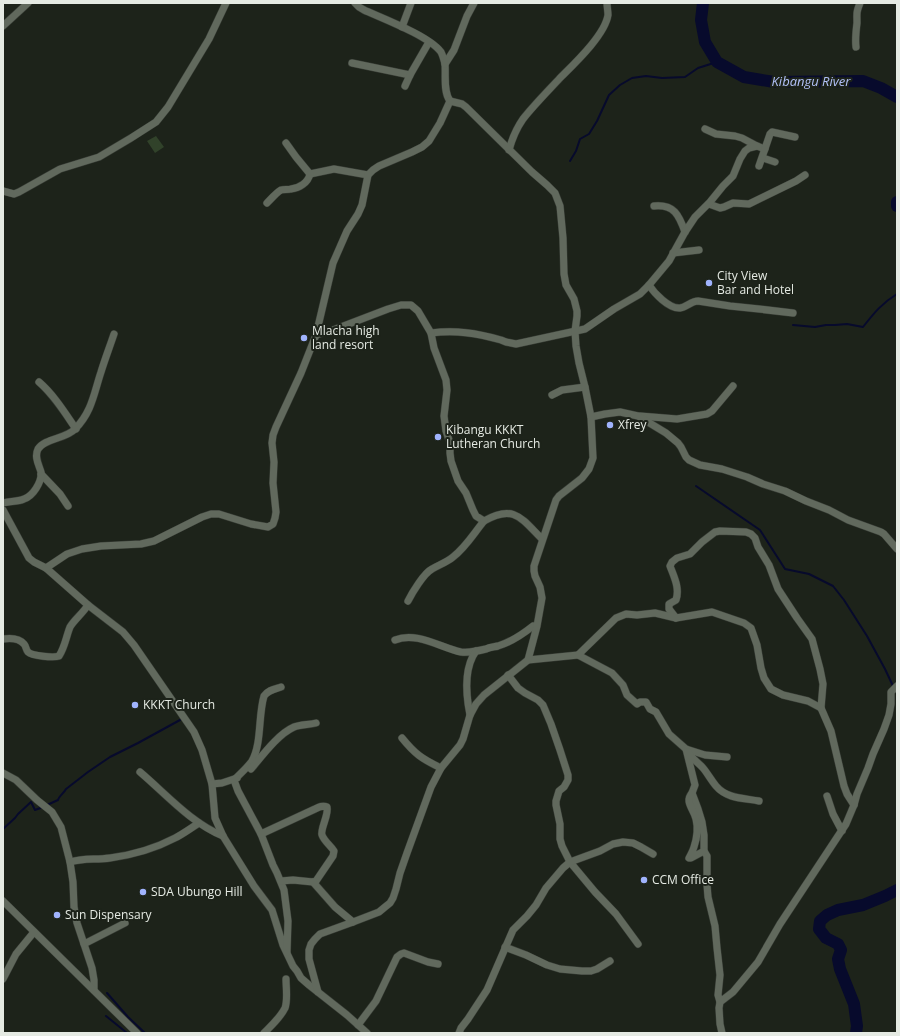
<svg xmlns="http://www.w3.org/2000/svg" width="900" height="1036" font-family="'Open Sans',sans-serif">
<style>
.green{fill:#31422a}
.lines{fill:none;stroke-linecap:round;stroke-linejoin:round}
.stream{stroke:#070a2c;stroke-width:2}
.river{stroke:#070a2c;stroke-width:12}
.street-casing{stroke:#383d36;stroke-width:8}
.street{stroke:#61695d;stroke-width:7}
.poi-dot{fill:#a0b3fd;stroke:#1d231a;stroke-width:1.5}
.labels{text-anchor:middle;stroke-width:4;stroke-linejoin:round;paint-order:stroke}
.poi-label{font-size:12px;fill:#e5eae3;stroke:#1d231a;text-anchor:start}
.water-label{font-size:13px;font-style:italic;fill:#b1c0f7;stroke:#1d231a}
</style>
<rect width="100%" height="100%" fill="#1d231a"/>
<!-- green -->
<path class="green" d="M156,136L164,147L155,153L147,141Z"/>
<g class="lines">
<!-- stream -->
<g class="stream">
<path d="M570,161L576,151L580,139L589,134L597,121L609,95L620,85L632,78L646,76L662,78L685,77L698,68L717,62"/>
<path d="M793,325L815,327L826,325H835L847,324L863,327C874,313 882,303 897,294"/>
<path d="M696,486L760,530L785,569L809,574L833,586L844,600L867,636L885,669L893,686"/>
<path d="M47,805L58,800C59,796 64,793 66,789L88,772L110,757L138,743L180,720"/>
<path d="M3,829L15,818L18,814L31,802L35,810L43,807"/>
<path d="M107,993L128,1017L145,1033"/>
<path d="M106,1016L127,1033"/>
</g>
<!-- river -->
<g class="river">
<path d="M703,3L701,20L705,42L717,62L744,77L774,82L863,81L881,88L897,97"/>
<path d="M897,202V206"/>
<path d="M856,1033L857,1026L854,1004L840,969L838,959L841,950L838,944L826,938L819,929L820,921L827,915L838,910L863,905L885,896L897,890"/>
</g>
<!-- street casing -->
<g class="street-casing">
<g id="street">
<path d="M355,3L359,7L364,10C384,19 429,36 441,52C443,56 444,60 445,64C446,74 443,92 450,101"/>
<path d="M3,26L28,3"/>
<path d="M402,27L411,3"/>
<path d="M856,47C855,39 856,31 857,23C857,13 856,13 860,3"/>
<path d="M352,63L410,75"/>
<path d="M445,64L454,50L467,16L474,3"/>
<path d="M405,86L410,75L429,42"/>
<path d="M705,129L716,134L735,136L742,138L757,146L765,149"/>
<path d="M286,143L296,157L310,174L334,169L368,175"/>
<path d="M509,150C512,139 516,129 523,119C534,105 548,91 560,78C574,64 605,35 608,15C608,11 607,7 607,3"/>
<path d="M763,158L775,162"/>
<path d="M759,166L770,134L772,132L795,137"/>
<path d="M3,191L14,194L19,192L60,169L99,157L131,138L156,122L168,107L209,39L226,3"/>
<path d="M267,203C270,200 277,192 281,190C284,189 288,190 291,189C299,188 308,183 310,174"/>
<path d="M709,204L720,208L724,207L733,203L749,204L796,181L805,175"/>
<path d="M654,206C674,204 679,215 685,232"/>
<path d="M673,253L699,250"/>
<path d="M649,285C654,293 669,309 680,308C687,307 691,301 698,301L730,306L759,309L793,313"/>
<path d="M431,333C456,330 476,333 501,340L506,342L516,344L585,329L614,309L640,294L649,285L669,261L685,232L695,217L710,202L723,186L733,176L740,159L745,151L749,148L757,146"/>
<path d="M316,335L333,330L388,309L401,305H411L418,311L431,333L434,348L446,380L447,390L444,416L446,431L450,443V453L451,461L458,481L466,493L473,510L476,516L484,521C514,504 521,518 542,539"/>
<path d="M39,382C54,395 65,413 76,429"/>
<path d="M552,395L562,390L585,387"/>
<path d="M640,416L677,419L707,414L712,411L733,386"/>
<path d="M591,417L605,414L620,412L638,416L666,433L678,443L681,447L686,457L689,460L700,465L722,469L747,477L763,484L785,491L806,501L829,510L848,520L881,532L884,534L897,549"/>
<path d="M41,474L60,494L68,506"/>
<path d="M3,503C10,501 17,502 24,499C33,496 42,482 41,472C39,465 34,457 38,449C45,438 66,439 75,429C92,412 94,393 101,372C105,359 110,346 114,334"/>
<path d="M3,510L29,558L34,562L46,568L88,605L123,632L134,645L194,732L202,750L212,784L215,818L223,836L254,886L272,910L283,945L293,966L297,971L301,978L309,985L347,1015L367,1033"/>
<path d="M46,568L67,554L82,549L101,546L141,544L154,541L202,517L211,514H219L251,524L268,527L273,524L275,518L276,512L273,483L274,462L272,443L273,435L276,427L301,373L316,335L333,263L347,231L358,214L362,205L368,175L373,170L379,166L412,152L422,147L429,141L440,123L450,101"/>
<path d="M408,601C412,593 424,573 432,569C439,565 447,562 453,557C466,547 474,533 484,521"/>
<path d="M676,618L669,609V604L676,600C680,588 674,577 670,566L672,562L677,558L690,554L702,542L715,532L720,531L746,532L751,534L755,538L758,547L769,565L778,589L797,618L812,639L820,669L823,684L821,708L831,731L844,786L847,794L854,805"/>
<path d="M3,639C10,638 19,638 24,644C26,646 26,650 28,652C32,656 54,658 59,656C65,647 66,637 70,627C74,620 83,613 88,605"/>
<path d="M395,640C417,631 441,648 461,652C469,653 478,651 486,649C490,647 494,647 498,646C511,642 523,634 533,626"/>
<path d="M578,655L612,673L623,685L627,695L637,704L640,702H646L650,709L656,712L669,734L686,749L705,755L727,757"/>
<path d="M528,660L578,655L616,618L626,614L637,615L655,613L676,618L712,612L744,623L751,628L757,645L761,668L764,678L771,689L783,695L808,701L821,708"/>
<path d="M508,675L518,688L525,693L538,700L543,705L551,724L560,750L568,775V780L564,787L559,791L556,801V805L560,824V839L562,846L570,862L595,892L616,914L638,944"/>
<path d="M281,687C275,689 268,690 264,696C258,716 262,743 252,761C247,768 240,774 234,780L238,791L261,834L273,865L277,873L284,890L288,921L287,952"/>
<path d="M470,715C466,695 463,669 476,651"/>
<path d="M402,738C415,754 422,759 441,768"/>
<path d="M686,749L695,785L692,793L698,809L702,822L704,835V851L707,856V885L708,897L715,926L717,948L720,975L718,995L720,1002"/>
<path d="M688,752C692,759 698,762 703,768C708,774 711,780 716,786C727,799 744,798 759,801"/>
<path d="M251,769C262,756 278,734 294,727C301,724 309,725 316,723"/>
<path d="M140,772C166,794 191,823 223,836"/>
<path d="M3,773L16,780L37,800L52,812L61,827L70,862L73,882L74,907L77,923L92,968L94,980V990"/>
<path d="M212,784L222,783L237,778"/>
<path d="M692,793C684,802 694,809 696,819C698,827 697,838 694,847C693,851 691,854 689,858H691L704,851"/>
<path d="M827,796L833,814L842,831"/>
<path d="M261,834L315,809C319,807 323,805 327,807C329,815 320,829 322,835C324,841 331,846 334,851L333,856L316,881L313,882L293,880L281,881"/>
<path d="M70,862C84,858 95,860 110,858C132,855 156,848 175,838C183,834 191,828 199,823"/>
<path d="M313,882L335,907L353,922"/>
<path d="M3,901L137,1033"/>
<path d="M84,944L125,923"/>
<path d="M505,947L526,955L547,965L560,969L582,971H591L597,969L610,961"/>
<path d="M3,979L16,954L34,932"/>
<path d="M318,992L309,959V950L311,944L315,939L320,934L353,922L379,912L385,907L390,903L393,898L396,889L400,873L407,853L431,787L441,768L460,745L463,739L470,715L476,704L484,695L528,660L537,626L542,598L540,587L535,576L534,571V566L556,500L559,496L582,478L589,469L593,458L591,417L585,387L579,363L576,346L575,331L577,316V311L574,299L566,285L564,274L563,238L560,206L555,193L547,185L532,172L466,107L462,104L450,101"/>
<path d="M358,1025L376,1001L397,957L401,954L404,953L428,962L438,964"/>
<path d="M264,1033C271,1026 280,1018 285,1008C288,1000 286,988 286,979"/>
<path d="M459,1033L461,1028L468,1019L487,990L513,930L527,916L536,905L546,888L563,868L570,862L600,851L613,844L623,842L633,843L641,847L653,854"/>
<path d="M722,1033L720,1024L719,1008L720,1002L733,992L758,962L780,924L846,824L854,805L857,794L868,768L873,754L884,729L889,715L891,704V692L897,686"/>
</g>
</g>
<!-- street -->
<use href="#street" class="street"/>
</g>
<!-- markers -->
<g class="poi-dot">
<circle cx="709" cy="283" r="4"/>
<circle cx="304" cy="338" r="4"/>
<circle cx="610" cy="425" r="4"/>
<circle cx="438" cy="437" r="4"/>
<circle cx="135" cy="705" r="4"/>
<circle cx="644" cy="880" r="4"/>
<circle cx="143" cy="892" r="4"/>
<circle cx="57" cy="915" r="4"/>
</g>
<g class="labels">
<!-- poi labels -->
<g class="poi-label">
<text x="717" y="280">City View<tspan x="717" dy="14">Bar and Hotel</tspan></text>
<text x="312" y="335">Mlacha high<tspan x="312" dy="14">land resort</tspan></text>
<text x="618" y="429">Xfrey</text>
<text x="446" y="434">Kibangu KKKT<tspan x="446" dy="14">Lutheran Church</tspan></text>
<text x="143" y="709">KKKT Church</text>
<text x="652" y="884">CCM Office</text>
<text x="151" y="896">SDA Ubungo Hill</text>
<text x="65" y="919">Sun Dispensary</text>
</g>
<!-- water labels -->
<g class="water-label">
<text x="811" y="86">Kibangu River</text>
</g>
</g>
<!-- border -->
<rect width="900" height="1036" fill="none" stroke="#e5eae3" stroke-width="8"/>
</svg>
